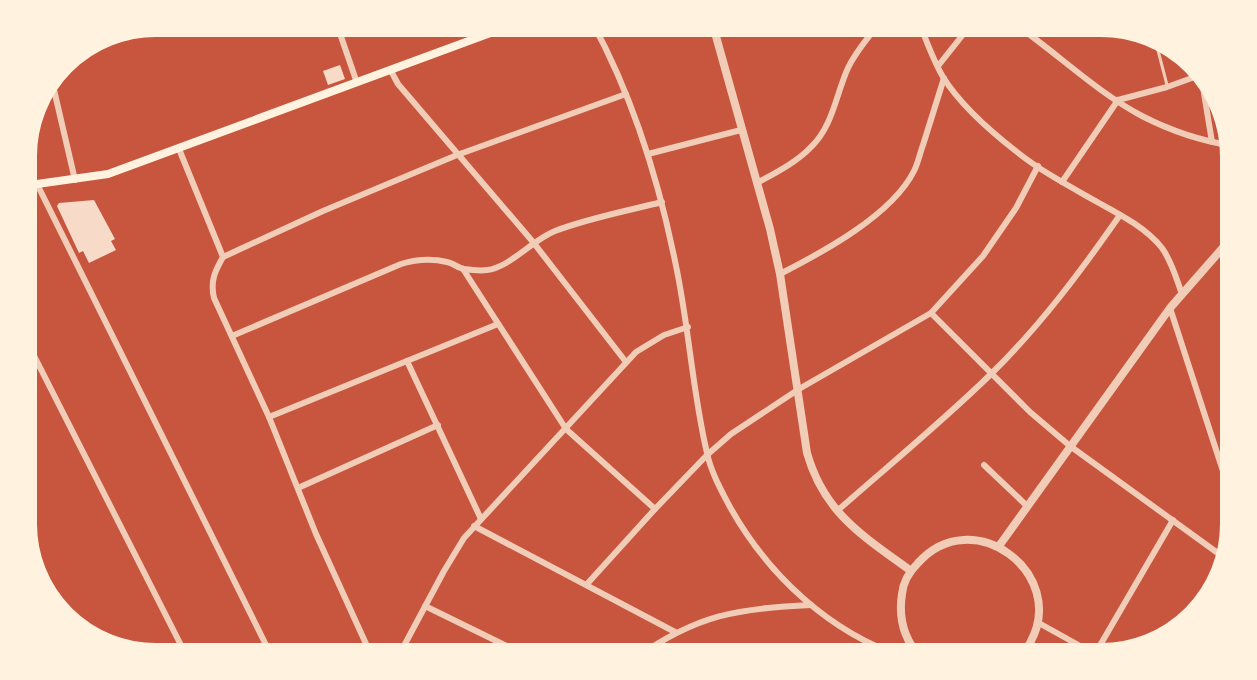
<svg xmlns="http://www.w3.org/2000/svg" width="1257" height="680" font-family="Rubik,sans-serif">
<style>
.building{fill:#f7dbc8}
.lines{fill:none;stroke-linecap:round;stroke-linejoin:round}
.path{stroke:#fff3e0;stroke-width:1.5}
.service{stroke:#f1ccb7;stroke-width:3}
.minor{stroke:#f1ccb7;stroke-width:6}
.tertiary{stroke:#f1ccb7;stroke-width:8}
.secondary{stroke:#fff3e0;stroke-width:8}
.rim{fill:none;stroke:#fff3e0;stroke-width:8}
</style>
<rect width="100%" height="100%" fill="#c8553d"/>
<!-- building -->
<g class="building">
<path d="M340,65L345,79L328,85L323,71Z"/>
<path d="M94,200L115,239L111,241L116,250L89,263L83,251L79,253L57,206L59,203Z"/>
</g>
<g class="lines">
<!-- path -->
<path class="path" d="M951,22L953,33"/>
<!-- service -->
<path class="service" d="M1154,35L1167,85"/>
<!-- minor -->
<g class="minor">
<path d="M336,22L357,83"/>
<path d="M592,22C633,97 658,178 675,261C689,325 692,390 707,453C711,472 721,490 730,507C768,575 830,633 904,657"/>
<path d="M919,22C926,40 933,60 943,77C961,106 990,131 1017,152C1042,172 1071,187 1099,203C1121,215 1146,228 1162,248C1172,262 1176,278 1182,294"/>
<path d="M1012,22C1056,52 1095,91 1142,116C1171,131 1202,141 1233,146"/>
<path d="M716,36L744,22"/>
<path d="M938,66L973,22"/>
<path d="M391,71L398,84L533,242L626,362"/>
<path d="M1201,75L1212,142"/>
<path d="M51,77L75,180"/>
<path d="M1118,100L1167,87L1203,74"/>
<path d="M179,149L223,257C215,271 210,281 214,298L269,417L316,534L372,657"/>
<path d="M648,154L741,130"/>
<path d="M1062,182L1118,100"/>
<path d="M757,183C775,173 797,162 811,147C833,126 836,94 848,68C856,51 869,37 880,22"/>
<path d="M37,184L272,657"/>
<path d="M1223,248L1234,287"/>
<path d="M223,257L323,211L457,155L626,94"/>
<path d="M463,269L566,429L655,509"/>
<path d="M780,274C823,252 892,215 914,171C918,163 920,153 923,145C930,123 937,101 944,78"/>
<path d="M1170,308L1234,505"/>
<path d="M931,313L1030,412L1070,446L1226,559"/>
<path d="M23,334L187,657"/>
<path d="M232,336L401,264C417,259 431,258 447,262C453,263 458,268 464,269C471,270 481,271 487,270C509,268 532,240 555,231C589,218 627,211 662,202"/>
<path d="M407,361L481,519"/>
<path d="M269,417L498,324"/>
<path d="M984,465L1027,506"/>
<path d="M298,488L438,425"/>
<path d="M837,511C888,466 942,422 991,374C1040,326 1081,271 1120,215"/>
<path d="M474,526L675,632"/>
<path d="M35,572L53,605"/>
<path d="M587,584L655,509L707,455L731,434L799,389L931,313L983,256L1016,208L1038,166"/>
<path d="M425,606L529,657"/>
<path d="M1037,622L1100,657"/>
<path d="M1095,654L1173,520"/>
<path d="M398,657L444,571L464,538L636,352L664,335L688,327"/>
<path d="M637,657C697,615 738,608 811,605"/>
<path d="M866,657V642"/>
</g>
<!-- tertiary -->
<g class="tertiary">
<path d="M712,22L770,229L780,274L807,453C824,513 863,536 911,571"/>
<path d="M999,546L1170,308L1234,235"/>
<path d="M920,657C904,639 898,619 902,594C903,582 910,571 918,563C972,502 1069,573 1030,643C1027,648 1022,653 1018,657"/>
</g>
<!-- secondary -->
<path class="secondary" d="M23,186L108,174L520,22"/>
</g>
<!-- crop -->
<path d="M0 0H1257V680H0ZM156 33H1101A123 123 0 0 1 1224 156V524A123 123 0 0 1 1101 647H156A123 123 0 0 1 33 524V156A123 123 0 0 1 156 33Z" fill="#fff3e0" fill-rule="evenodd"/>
<path class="rim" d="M156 33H1101A123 123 0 0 1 1224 156V524A123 123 0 0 1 1101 647H156A123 123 0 0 1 33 524V156A123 123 0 0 1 156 33Z"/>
</svg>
